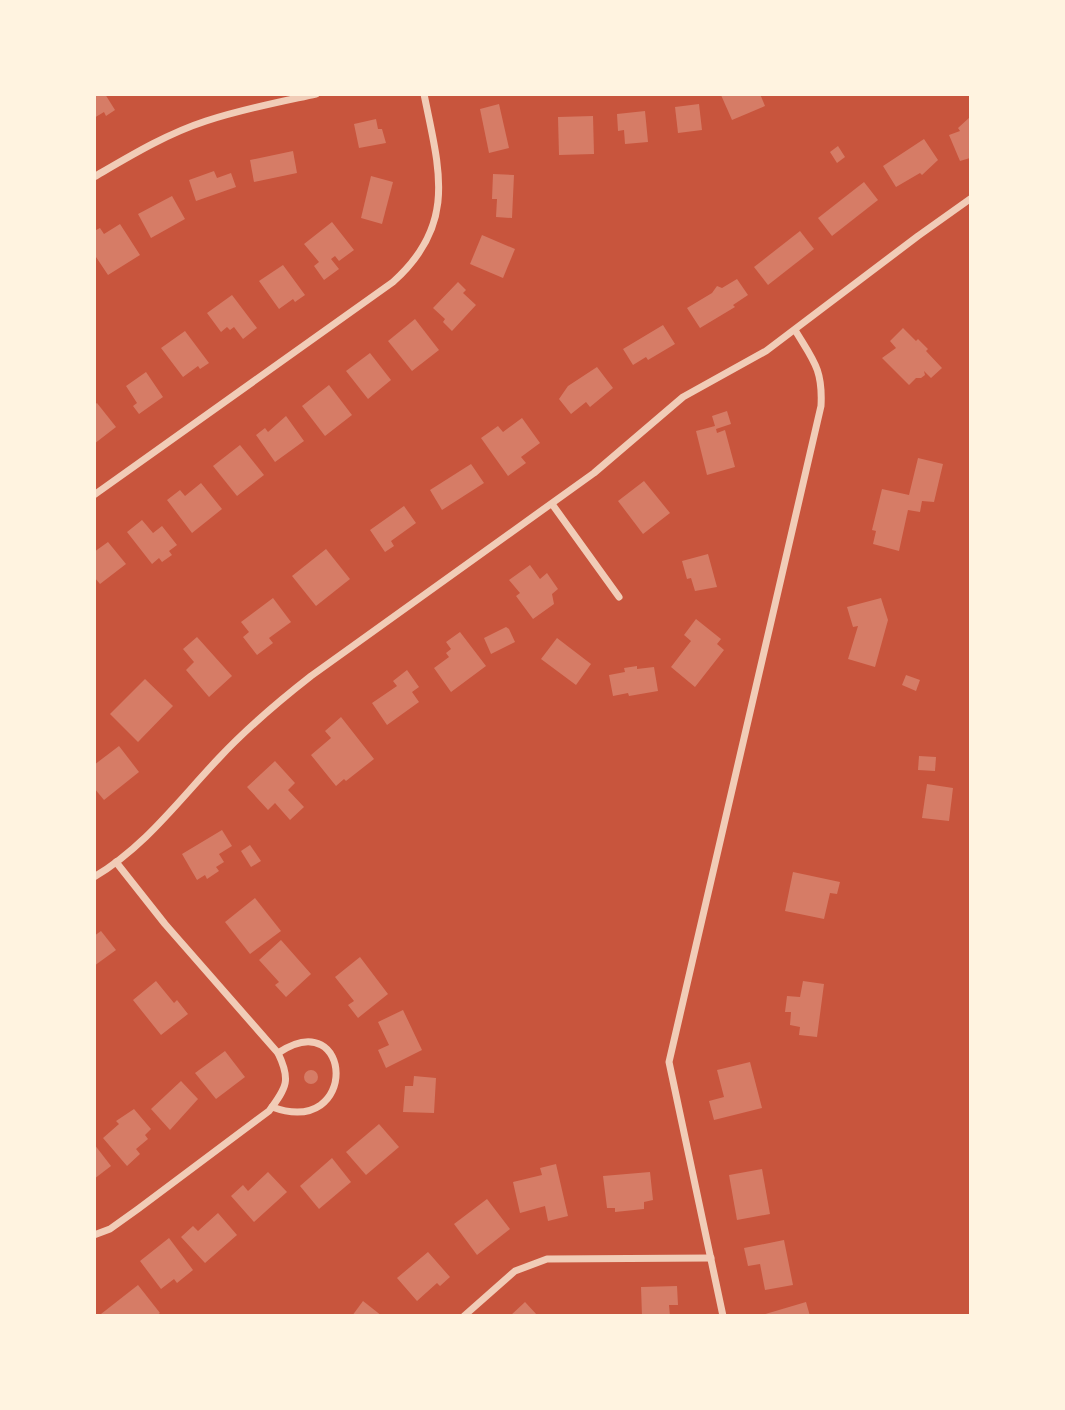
<svg xmlns="http://www.w3.org/2000/svg" width="1065" height="1410" font-family="Manrope,sans-serif">
<style>
.building{fill:#d67c66}
.lines{fill:none;stroke-linecap:round;stroke-linejoin:round}
.minor{stroke:#f1ccb7;stroke-width:7}
</style>
<rect width="100%" height="100%" fill="#c8553d"/>
<!-- building -->
<g class="building">
<path d="M94,94H105L115,110L106,116L104,112L94,118Z"/>
<path d="M724,94H760L765,106L732,120L721,95Z"/>
<path d="M499,104L509,148L489,153L480,109Z"/>
<path d="M699,104L702,130L678,133L675,107Z"/>
<path d="M645,111L648,142L625,144L624,130L618,131L617,114Z"/>
<path d="M593,116L594,154L559,155L558,117Z"/>
<path d="M970,117V158L960,161L949,135L960,131L958,128Z"/>
<path d="M376,119L378,129H382L386,143L359,148L354,124Z"/>
<path d="M924,139L938,160L922,175L920,173L896,187L883,166Z"/>
<path d="M838,146L845,157L837,163L830,152Z"/>
<path d="M293,151L297,173L254,182L250,160Z"/>
<path d="M214,171L217,178L231,173L236,187L196,201L189,180Z"/>
<path d="M493,174L514,175L512,218L496,217L497,199H492Z"/>
<path d="M371,176L393,182L382,224L361,218Z"/>
<path d="M864,182L878,200L832,236L818,218Z"/>
<path d="M172,196L185,219L151,238L138,214Z"/>
<path d="M332,222L354,250L339,261L335,256L331,259L339,269L324,280L314,266L319,262L304,244Z"/>
<path d="M120,224L140,255L108,275L94,254V231L100,228L104,234Z"/>
<path d="M800,231L814,249L768,285L754,267Z"/>
<path d="M482,235L515,249L503,278L470,264Z"/>
<path d="M283,265L305,295L295,302L293,299L279,309L259,281Z"/>
<path d="M737,279L748,295L733,305L735,307L700,328L687,308L712,293L717,286L722,288Z"/>
<path d="M458,282L466,290L463,293L476,305L452,331L443,322L445,319L433,308Z"/>
<path d="M232,295L257,328L243,339L234,327L230,330L227,327L221,332L207,313Z"/>
<path d="M415,319L439,350L412,371L388,341Z"/>
<path d="M663,325L675,344L648,360L646,357L633,365L623,349Z"/>
<path d="M903,328L916,341L918,339L928,349L926,351L942,368L931,378L924,371L925,375L921,378H916L909,385L882,358L896,348L890,341Z"/>
<path d="M185,331L209,363L200,369L198,366L183,377L161,348Z"/>
<path d="M370,353L391,380L368,399L346,371Z"/>
<path d="M597,367L613,388L590,407L586,402L571,414L559,399L568,386Z"/>
<path d="M146,372L163,397L139,414L133,406L137,403L126,386Z"/>
<path d="M329,385L352,415L325,436L302,406Z"/>
<path d="M97,403L116,427L94,444V405Z"/>
<path d="M727,411L731,424L716,429L717,433L725,430L735,467L707,475L696,431L715,426L712,416Z"/>
<path d="M286,416L304,441L275,462L256,435L265,428L268,432Z"/>
<path d="M522,418L540,443L521,457L526,463L508,476L481,438L498,426L503,432Z"/>
<path d="M240,445L264,475L237,496L213,466Z"/>
<path d="M918,458L943,464L934,502L922,501L920,512L908,510L899,551L873,544L876,531L872,530L882,489L909,495Z"/>
<path d="M471,464L484,483L442,510L430,490Z"/>
<path d="M644,481L670,513L643,534L618,501Z"/>
<path d="M201,483L222,509L192,533L167,500L180,490L185,496Z"/>
<path d="M404,506L416,523L391,541L394,546L385,552L370,530Z"/>
<path d="M142,520L153,533L162,526L177,545L169,551L172,555L162,562L159,558L152,564L127,532Z"/>
<path d="M108,542L126,564L100,584L94,577V552Z"/>
<path d="M326,549L350,579L316,606L292,576Z"/>
<path d="M708,554L717,587L695,591L691,578L687,579L682,561Z"/>
<path d="M530,565L540,579L547,573L558,589L552,594L554,604L533,619L516,596L520,593L509,580Z"/>
<path d="M273,598L291,622L269,638L273,643L257,655L243,637L249,632L241,622Z"/>
<path d="M881,598L888,620L875,667L848,659L858,626L853,627L847,607Z"/>
<path d="M696,619L721,639L717,644L724,650L695,687L671,667L691,641L684,635Z"/>
<path d="M506,627L509,629L515,642L491,654L484,638Z"/>
<path d="M460,632L486,666L451,692L434,668L449,657L446,653L451,649L446,642Z"/>
<path d="M197,637L232,676L209,697L186,670L194,662L183,649Z"/>
<path d="M557,638L591,664L576,685L541,659Z"/>
<path d="M637,666V669L654,667L658,691L629,696L628,693L613,696L609,675L625,672L624,668Z"/>
<path d="M407,670L419,687L412,692L419,702L387,725L372,703L397,686L393,681Z"/>
<path d="M906,675L920,680L916,691L902,685Z"/>
<path d="M145,679L173,706L138,742L110,714Z"/>
<path d="M341,717L374,759L346,781L344,779L336,786L311,755L331,738L325,731Z"/>
<path d="M119,746L139,772L104,800L94,788V765Z"/>
<path d="M919,756L936,757L935,771L918,770Z"/>
<path d="M275,761L295,783L288,790L304,807L290,820L275,803L268,810L247,787Z"/>
<path d="M927,784L953,788L949,821L922,818Z"/>
<path d="M222,830L232,846L219,854L224,862L216,867L219,871L207,879L205,875L197,880L182,854Z"/>
<path d="M250,845L261,861L251,867L241,851Z"/>
<path d="M793,872L840,882L837,894L830,893L824,919L785,911Z"/>
<path d="M255,898L281,931L250,954L225,922Z"/>
<path d="M101,931L116,950L94,966V936Z"/>
<path d="M281,940L311,974L286,997L275,985L279,982L259,960Z"/>
<path d="M360,957L388,994L358,1018L348,1005L354,1001L335,977Z"/>
<path d="M156,981L174,1003L177,1000L188,1014L161,1035L133,1000Z"/>
<path d="M803,981L824,984L817,1037L799,1035L800,1027L790,1025L791,1012H785L787,996L800,997Z"/>
<path d="M403,1010L422,1050L386,1068L378,1050L389,1045L378,1022Z"/>
<path d="M225,1051L245,1077L216,1099L195,1073Z"/>
<path d="M750,1062L762,1108L714,1120L709,1101L724,1097L717,1070Z"/>
<circle cx="311" cy="1077" r="7"/>
<path d="M414,1076L436,1078L434,1113L403,1112L405,1086H413Z"/>
<path d="M181,1081L198,1099L170,1130L151,1109Z"/>
<path d="M134,1109L151,1129L145,1135L148,1139L136,1149L140,1154L127,1166L103,1138L119,1124L116,1121Z"/>
<path d="M379,1124L399,1147L366,1175L346,1152Z"/>
<path d="M94,1144L111,1166L94,1179Z"/>
<path d="M332,1158L351,1182L319,1209L300,1186Z"/>
<path d="M556,1164L568,1216L548,1221L545,1206L520,1213L513,1182L542,1175L540,1168Z"/>
<path d="M762,1169L770,1214L737,1220L729,1175Z"/>
<path d="M268,1172L287,1192L254,1222L231,1196L243,1185L248,1191Z"/>
<path d="M650,1172L653,1200L644,1202V1209L615,1212V1208H607L603,1176Z"/>
<path d="M487,1199L510,1229L477,1255L454,1224Z"/>
<path d="M218,1213L237,1235L205,1263L181,1237L193,1226L198,1231Z"/>
<path d="M169,1238L193,1270L177,1283L174,1279L161,1289L140,1261Z"/>
<path d="M784,1240L793,1285L765,1290L760,1264L748,1266L744,1248Z"/>
<path d="M428,1252L450,1277L440,1286L437,1283L417,1301L397,1278Z"/>
<path d="M138,1285L160,1313L156,1316H103L101,1314Z"/>
<path d="M677,1286L678,1305H669L670,1316H642L641,1287Z"/>
<path d="M363,1301L382,1316H352Z"/>
<path d="M525,1302L538,1316H510Z"/>
<path d="M806,1302L810,1316H762V1315Z"/>
</g>
<g class="lines">
<!-- minor -->
<g class="minor">
<path d="M94,177C130,156 166,134 206,121C242,109 279,102 316,94"/>
<path d="M94,495L393,282C458,224 439,169 424,94"/>
<path d="M552,504L619,597"/>
<path d="M94,877C145,847 179,800 219,758C247,728 279,701 311,676L594,473L683,397L766,351L918,236L970,199"/>
<path d="M272,1107C360,1139 353,1003 278,1053"/>
<path d="M94,1235L110,1229L138,1209L269,1111C287,1087 291,1080 278,1053L165,924L116,862"/>
<path d="M464,1316L515,1271L547,1259L711,1258"/>
<path d="M723,1316L669,1062L821,406C823,369 813,360 795,330"/>
</g>
</g>
<!-- border -->
<rect width="1065" height="1410" fill="none" stroke="#fff3e0" stroke-width="192"/>
</svg>
